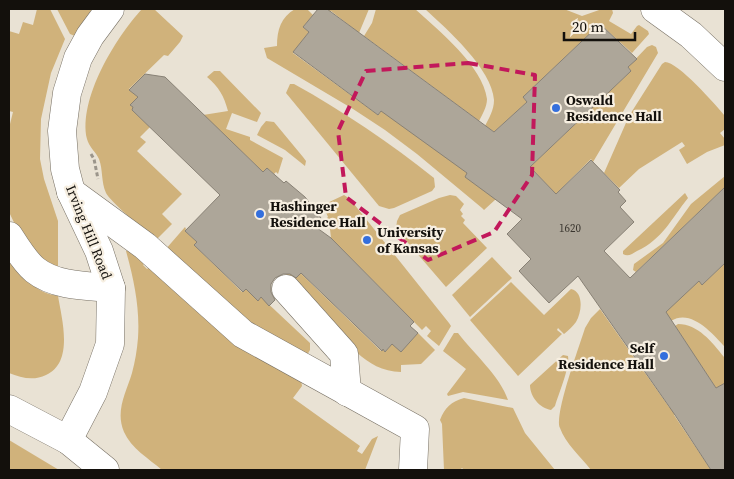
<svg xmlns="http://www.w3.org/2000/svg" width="734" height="479" font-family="'Source Serif 4',serif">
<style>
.green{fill:#d0b27b}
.building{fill:#ada699;stroke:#888175}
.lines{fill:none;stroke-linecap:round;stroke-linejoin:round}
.minor-casing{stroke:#787165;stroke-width:29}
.path{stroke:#9b958b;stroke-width:3;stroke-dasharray:4 2.5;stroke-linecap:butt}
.minor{stroke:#fff;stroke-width:28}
.marked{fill:none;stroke:#c2185b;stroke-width:4;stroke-dasharray:10 6;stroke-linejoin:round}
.poi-dot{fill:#346fdd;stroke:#f7efe1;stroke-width:2}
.labels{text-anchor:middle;stroke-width:4.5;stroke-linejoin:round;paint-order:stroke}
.number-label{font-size:11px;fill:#3a362f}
.poi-label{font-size:14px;font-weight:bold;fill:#13100c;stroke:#f7efe1;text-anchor:start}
.street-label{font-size:14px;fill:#13100c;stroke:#f7efe1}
</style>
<rect width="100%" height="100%" fill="#e9e2d4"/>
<!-- green -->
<g class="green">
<path d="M37,9H50L65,39L51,73L41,119L40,159L44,179L58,221V270L52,268L20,235L9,212V128L13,112L9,111V31L19,34L23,22L33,25Z"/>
<path d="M57,9H92L75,36L70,34Z"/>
<path d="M142,9H154L183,36L180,42L168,56L164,55L129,89L138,97L131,105L133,107L132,110L150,127L140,137L146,142L137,151L182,194L162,214L172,224L155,241C146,232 109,200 106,193C101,182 103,169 99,159C96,152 89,147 87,139C78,99 116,37 142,9Z"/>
<path d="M295,9H307L313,15L303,27L309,32L293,53L378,115L386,105L467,173L496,199L484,210L482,208L417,154L385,130L353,109L267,58L264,48L277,46C277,30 281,17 295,9Z"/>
<path d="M320,9H369L359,33L331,11L328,15Z"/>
<path d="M376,9H415C438,30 483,66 487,99C487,107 482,115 479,121L364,36L372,23Z"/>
<path d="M425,9H564L582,16L602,9H612L613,13L609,21L631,34L637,26L639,25L648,31L649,34L632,53L600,24L523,97L527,102L494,132L485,126C489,118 494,110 494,100C492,69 447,29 425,9Z"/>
<path d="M652,45L656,47L658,53L593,162L591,159L556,194L530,167L631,71L628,67L647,47Z"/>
<path d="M665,62C678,62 715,104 725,116V129L720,133L725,139V145L707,152L687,164L679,150L685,146L682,142L639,169L619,188L604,173L629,116L662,64Z"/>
<path d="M214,71H220L261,113L257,122L232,113L226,129L250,137V140L283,158L278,174L276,172L274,174L267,168L263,172L203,115L228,111C224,96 219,87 207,77Z"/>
<path d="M290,84H294C343,111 390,143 434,178L435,187L432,191L394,208L389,209L379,206L286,93Z"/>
<path d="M266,121L274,122L303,157L306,161L305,166L285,150L257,135L261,127Z"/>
<path d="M725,176V187L636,272L633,270L634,264L663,243L691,204Z"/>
<path d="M685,193L688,198C671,219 663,239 637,251C632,254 628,257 623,254V251Z"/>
<path d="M344,195L350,199L449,323L451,326L439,346L427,336L431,331L426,326L422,330L331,238L330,229L326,219L328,217L323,205Z"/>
<path d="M450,195L456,196L464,204L460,210L463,214L461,216L465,220L463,223L487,248L446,287L396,229L397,221L400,215L439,198Z"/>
<path d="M185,227L186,229L185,231L197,242L194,245L242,292L246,289L258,301L261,297L310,343V350L307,355L249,328L165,250Z"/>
<path d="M130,249L146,262L143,265L147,269L151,266L301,380L302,386L293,398L360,446L357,451L362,454L372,439L378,436L365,470H162C149,459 131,448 124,432C115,411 126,393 132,373C135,362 137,350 138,338C140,308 134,280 126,251Z"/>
<path d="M9,253C21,274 32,292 58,296C62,320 74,362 46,375C34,381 21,378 9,373Z"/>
<path d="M492,257L512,278L470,317L452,295Z"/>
<path d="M725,263V347C713,334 691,308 671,321L665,312L700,280L702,285Z"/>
<path d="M291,264L381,351L383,349L385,352L392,344L401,351L418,333L435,350L421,364L401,365V372C364,371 346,340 325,314L326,312L284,272Z"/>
<path d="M511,282L544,315L571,289C584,292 582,312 576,322C573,326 569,330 564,334L558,328L557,330L562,334L518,376L470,320Z"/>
<path d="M600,309L669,407L680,411L674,415L711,470H591C581,457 565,443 560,428C554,414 580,345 585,328L591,318Z"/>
<path d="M678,324C698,324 712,342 724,357L725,393L721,386L716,388L675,326Z"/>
<path d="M454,333H458C474,354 500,376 508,400L463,392L448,396L447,394L466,369L443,351Z"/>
<path d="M563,355L568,356C570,367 559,393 555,406L551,410C540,408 530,397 530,385Z"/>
<path d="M464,398L513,408L525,433L555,470H464L462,468L460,470H444L442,424L440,420C445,407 451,402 464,398Z"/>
<path d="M9,440L59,470H9Z"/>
</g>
<!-- building -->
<g class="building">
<path d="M318,9H327L494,132L527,102L523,97L600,24L637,59L628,67L631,71L530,167L556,194L591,160L620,190L618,192L626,201L620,207L634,222L604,251L630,278L725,187V263L702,285L699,281L666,312L716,388L725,383V470H711L675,415L578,276L549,303L519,271L531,259L507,234L522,219L465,177L467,173L381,111L378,115L293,52L309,32L303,27Z"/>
<path d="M145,74L165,77L263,172L267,168L284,183L286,181L305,197L321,218L313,225L331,238L414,322L410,326L418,333L401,352L392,344L385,352L383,349L382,351L301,273L296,278L290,274H283L275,278L271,284V292L275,300L269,306L261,297L258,301L246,289L243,292L194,245L197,242L185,231L220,195L132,110L133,107L130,105L138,97L129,90Z"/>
</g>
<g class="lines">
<!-- minor casing -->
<g class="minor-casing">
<g id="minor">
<path d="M655,9L691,35L725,67"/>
<path d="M71,192L145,246L243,334L415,429L413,470"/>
<path d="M9,236C16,247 25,262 35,270C55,286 86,286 111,288"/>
<path d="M286,289L344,354L347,392"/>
<path d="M9,409L68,440L105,470"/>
<path d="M68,440L93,392L110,344L111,288L99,251L71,192L65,169L62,131L67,93L78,58L90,36L110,9"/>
</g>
</g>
<!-- path -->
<path class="path" d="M91,154L94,159L98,179"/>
<!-- minor -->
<use href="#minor" class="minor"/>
</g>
<!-- marked area -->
<path class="marked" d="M468,63L535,75L532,175L494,232L428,260L346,197L338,131L366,71Z"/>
<!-- markers -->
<g class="poi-dot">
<circle cx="556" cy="108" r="5"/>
<circle cx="260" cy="214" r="5"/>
<circle cx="367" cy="240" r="5"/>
<circle cx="664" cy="356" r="5"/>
</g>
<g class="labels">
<!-- number labels -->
<g class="number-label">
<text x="570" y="232">1620</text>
</g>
<!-- poi labels -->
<g class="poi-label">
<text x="566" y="105">Oswald<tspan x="566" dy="16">Residence Hall</tspan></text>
<text x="270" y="211">Hashinger<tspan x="270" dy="16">Residence Hall</tspan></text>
<text x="377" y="237">University<tspan x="377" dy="16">of Kansas</tspan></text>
<text x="654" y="353" text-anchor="end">Self<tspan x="654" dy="16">Residence Hall</tspan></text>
</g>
<!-- street labels -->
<g class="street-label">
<text transform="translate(89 232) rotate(68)" y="5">Irving Hill Road</text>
</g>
</g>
<!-- border -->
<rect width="734" height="479" fill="none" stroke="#13100c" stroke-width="20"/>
<!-- scale -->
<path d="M564 32v8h71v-8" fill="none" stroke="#13100c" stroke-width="2.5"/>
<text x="572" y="32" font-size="15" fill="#13100c" stroke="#f7efe1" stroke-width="4" paint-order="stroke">20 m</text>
</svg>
